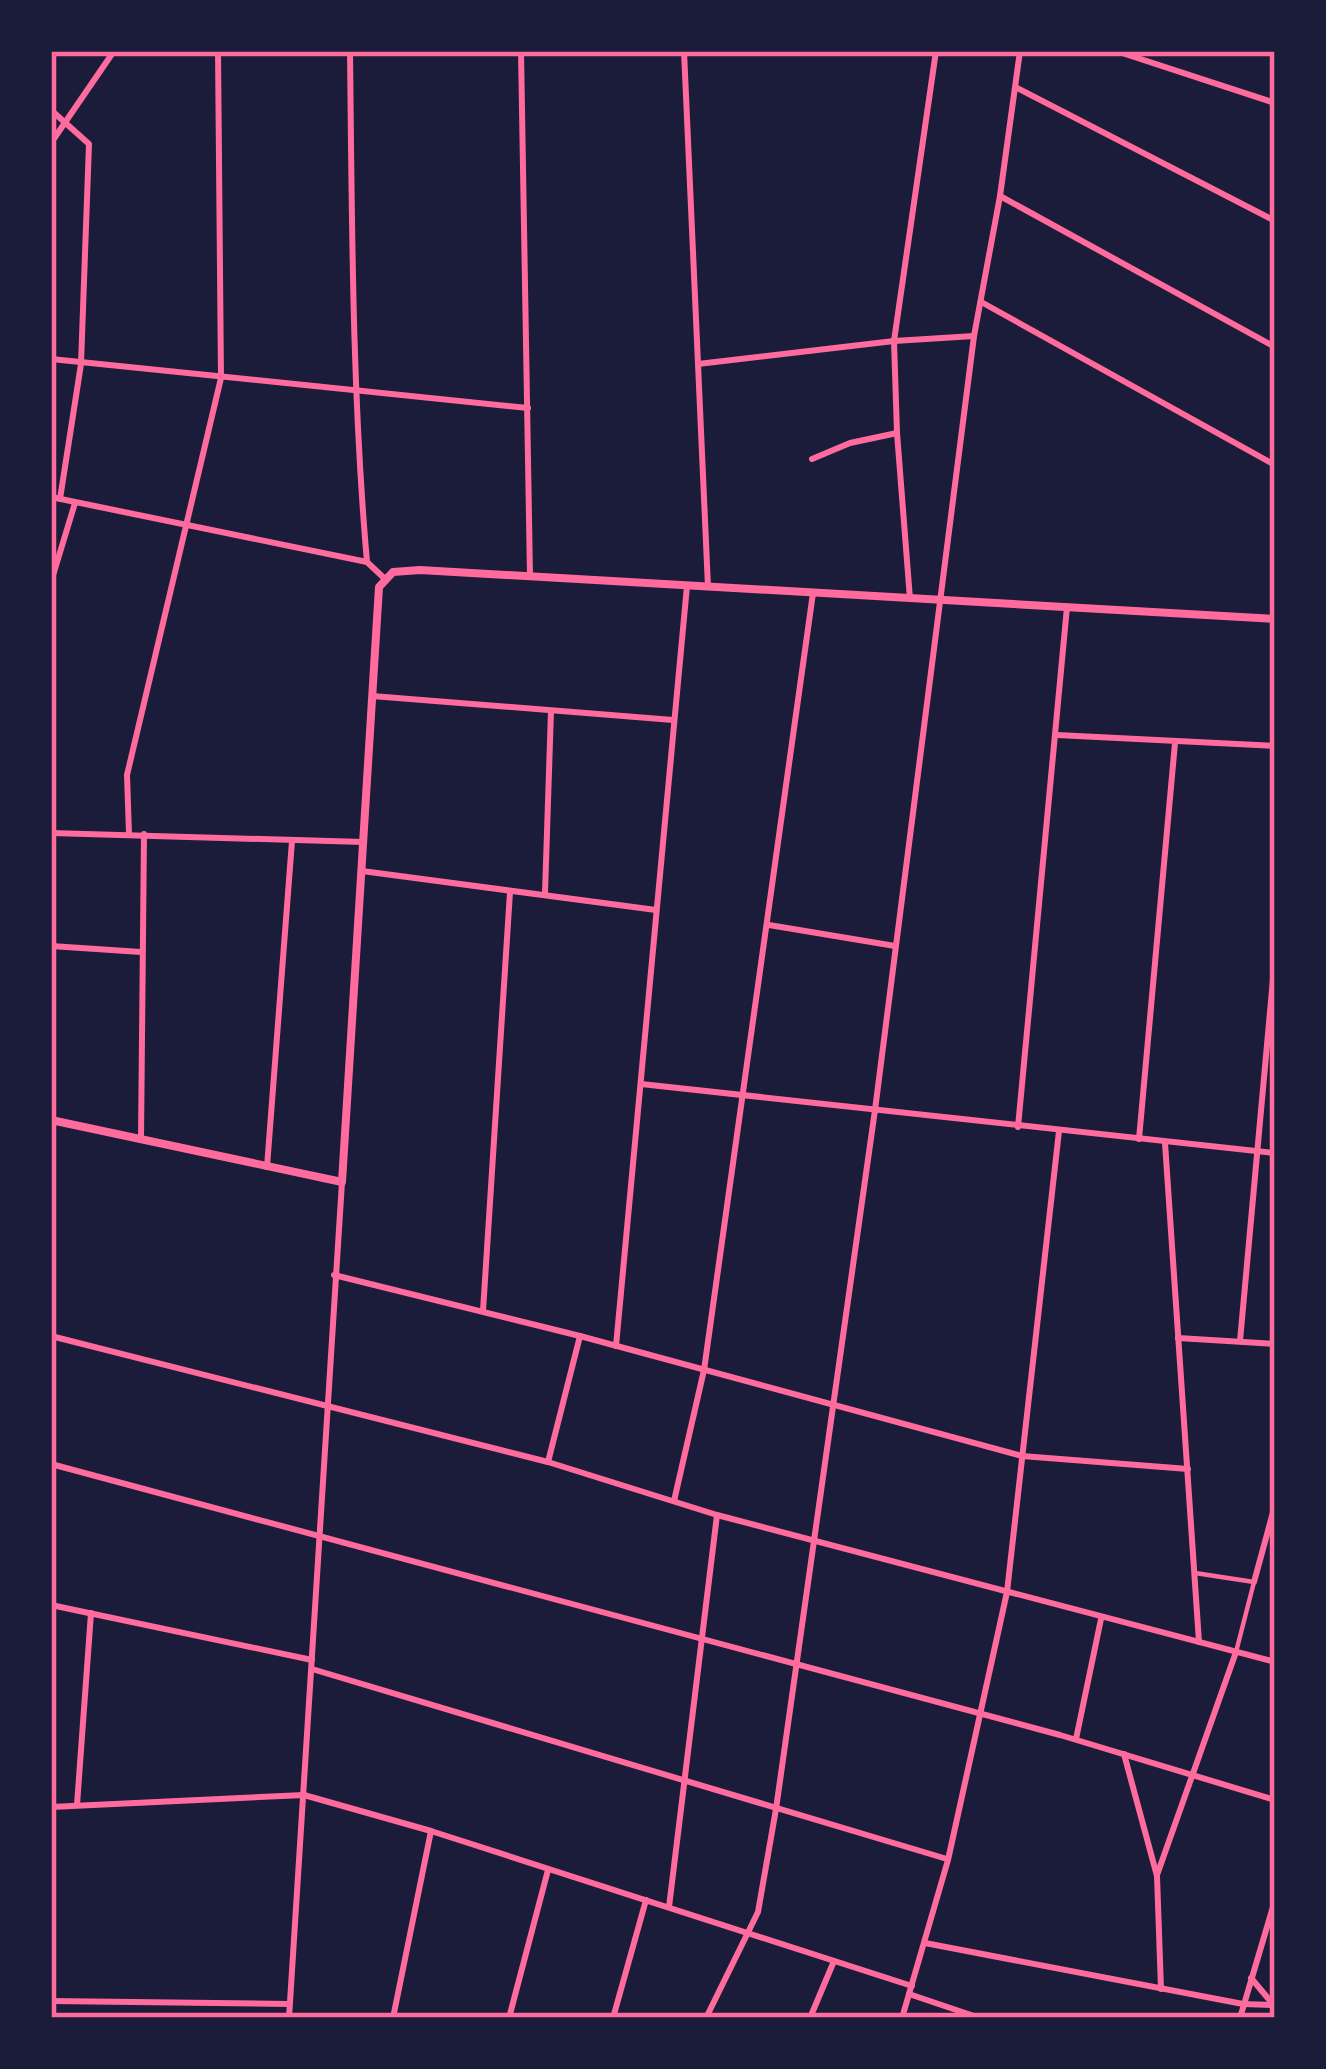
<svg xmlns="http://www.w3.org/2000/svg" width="1326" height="2069" font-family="Arial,sans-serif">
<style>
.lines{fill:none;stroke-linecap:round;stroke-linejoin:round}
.pedestrian{stroke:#ff6b9d;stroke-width:4.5}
.minor{stroke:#ff6b9d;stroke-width:6}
.tertiary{stroke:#ff6b9d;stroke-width:6}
.secondary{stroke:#ff6b9d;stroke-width:8}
.neatline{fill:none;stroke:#ff6b9d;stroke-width:4.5}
</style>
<rect width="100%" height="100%" fill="#1b1b3a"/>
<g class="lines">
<!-- pedestrian -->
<path class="pedestrian" d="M1195,1573L1254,1582L1236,1652"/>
<!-- minor -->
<g class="minor">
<path d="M350,51C352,222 352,392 367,562L384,578"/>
<path d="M521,51L530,576"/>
<path d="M684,51L708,587"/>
<path d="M1116,51L1275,103"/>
<path d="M1017,88L1275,221"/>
<path d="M51,110L89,144L81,364L60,499"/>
<path d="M51,143L114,51"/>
<path d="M1000,196L1275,347"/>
<path d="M983,303L1275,465"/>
<path d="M51,359L528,408"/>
<path d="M698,364L894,341L974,336"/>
<path d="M812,459L850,443L897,433"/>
<path d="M51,497L367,562"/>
<path d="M51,582L75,503"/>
<path d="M910,599L897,433L894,341L936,51"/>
<path d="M372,696L673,720"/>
<path d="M1057,735L1275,746"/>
<path d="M51,833L363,842"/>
<path d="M129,834L127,775L221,378L218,51"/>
<path d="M362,871L656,910"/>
<path d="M545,893L551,711"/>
<path d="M769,925L895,946"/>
<path d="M51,946L141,952"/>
<path d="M641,1084L1275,1153"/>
<path d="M1018,1127L1067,607"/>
<path d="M141,1139L144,834"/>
<path d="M1139,1139L1175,743"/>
<path d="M1165,1143L1199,1642"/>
<path d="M267,1167L292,841"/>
<path d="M334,1275L580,1336L1022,1456L1188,1469"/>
<path d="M483,1311L510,892"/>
<path d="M51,1336L548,1462L717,1515L1275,1662"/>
<path d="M1178,1338L1275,1344"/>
<path d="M1240,1341L1275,957"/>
<path d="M616,1346L687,586"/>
<path d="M548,1462L580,1336"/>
<path d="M51,1464L1060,1735L1275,1800"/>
<path d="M674,1501L704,1370L813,593"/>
<path d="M1254,1582L1275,1505"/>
<path d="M51,1605L312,1660"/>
<path d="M312,1669L947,1859"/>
<path d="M1076,1739L1101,1619"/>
<path d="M1124,1754L1157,1876L1161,1989"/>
<path d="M77,1805L91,1613"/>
<path d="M51,1807L304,1795L431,1831L912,1986"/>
<path d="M1157,1875L1236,1652"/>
<path d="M669,1907L717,1515"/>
<path d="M925,1943L1243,2004L1275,2005"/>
<path d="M1251,1978L1272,2003"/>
<path d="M909,1994L980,2018"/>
<path d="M51,2001L289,2004"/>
<path d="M393,2018L431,1831"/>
<path d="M509,2018L548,1870"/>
<path d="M613,2018L646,1900"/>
<path d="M706,2018L758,1912L776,1809L875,1110L974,336L1000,196L1020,51"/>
<path d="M810,2018L834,1961"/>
<path d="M902,2018L948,1860L1007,1592L1059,1131"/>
<path d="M1240,2018L1275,1900"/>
</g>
<!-- tertiary -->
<path class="tertiary" d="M289,2018L342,1182"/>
<!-- secondary -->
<path class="secondary" d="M51,1120L342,1182L379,587L393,572L420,570L1275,619"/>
</g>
<!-- border -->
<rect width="1326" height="2069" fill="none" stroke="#1b1b3a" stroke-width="108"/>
<rect x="54" y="54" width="1218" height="1961" class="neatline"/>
</svg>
